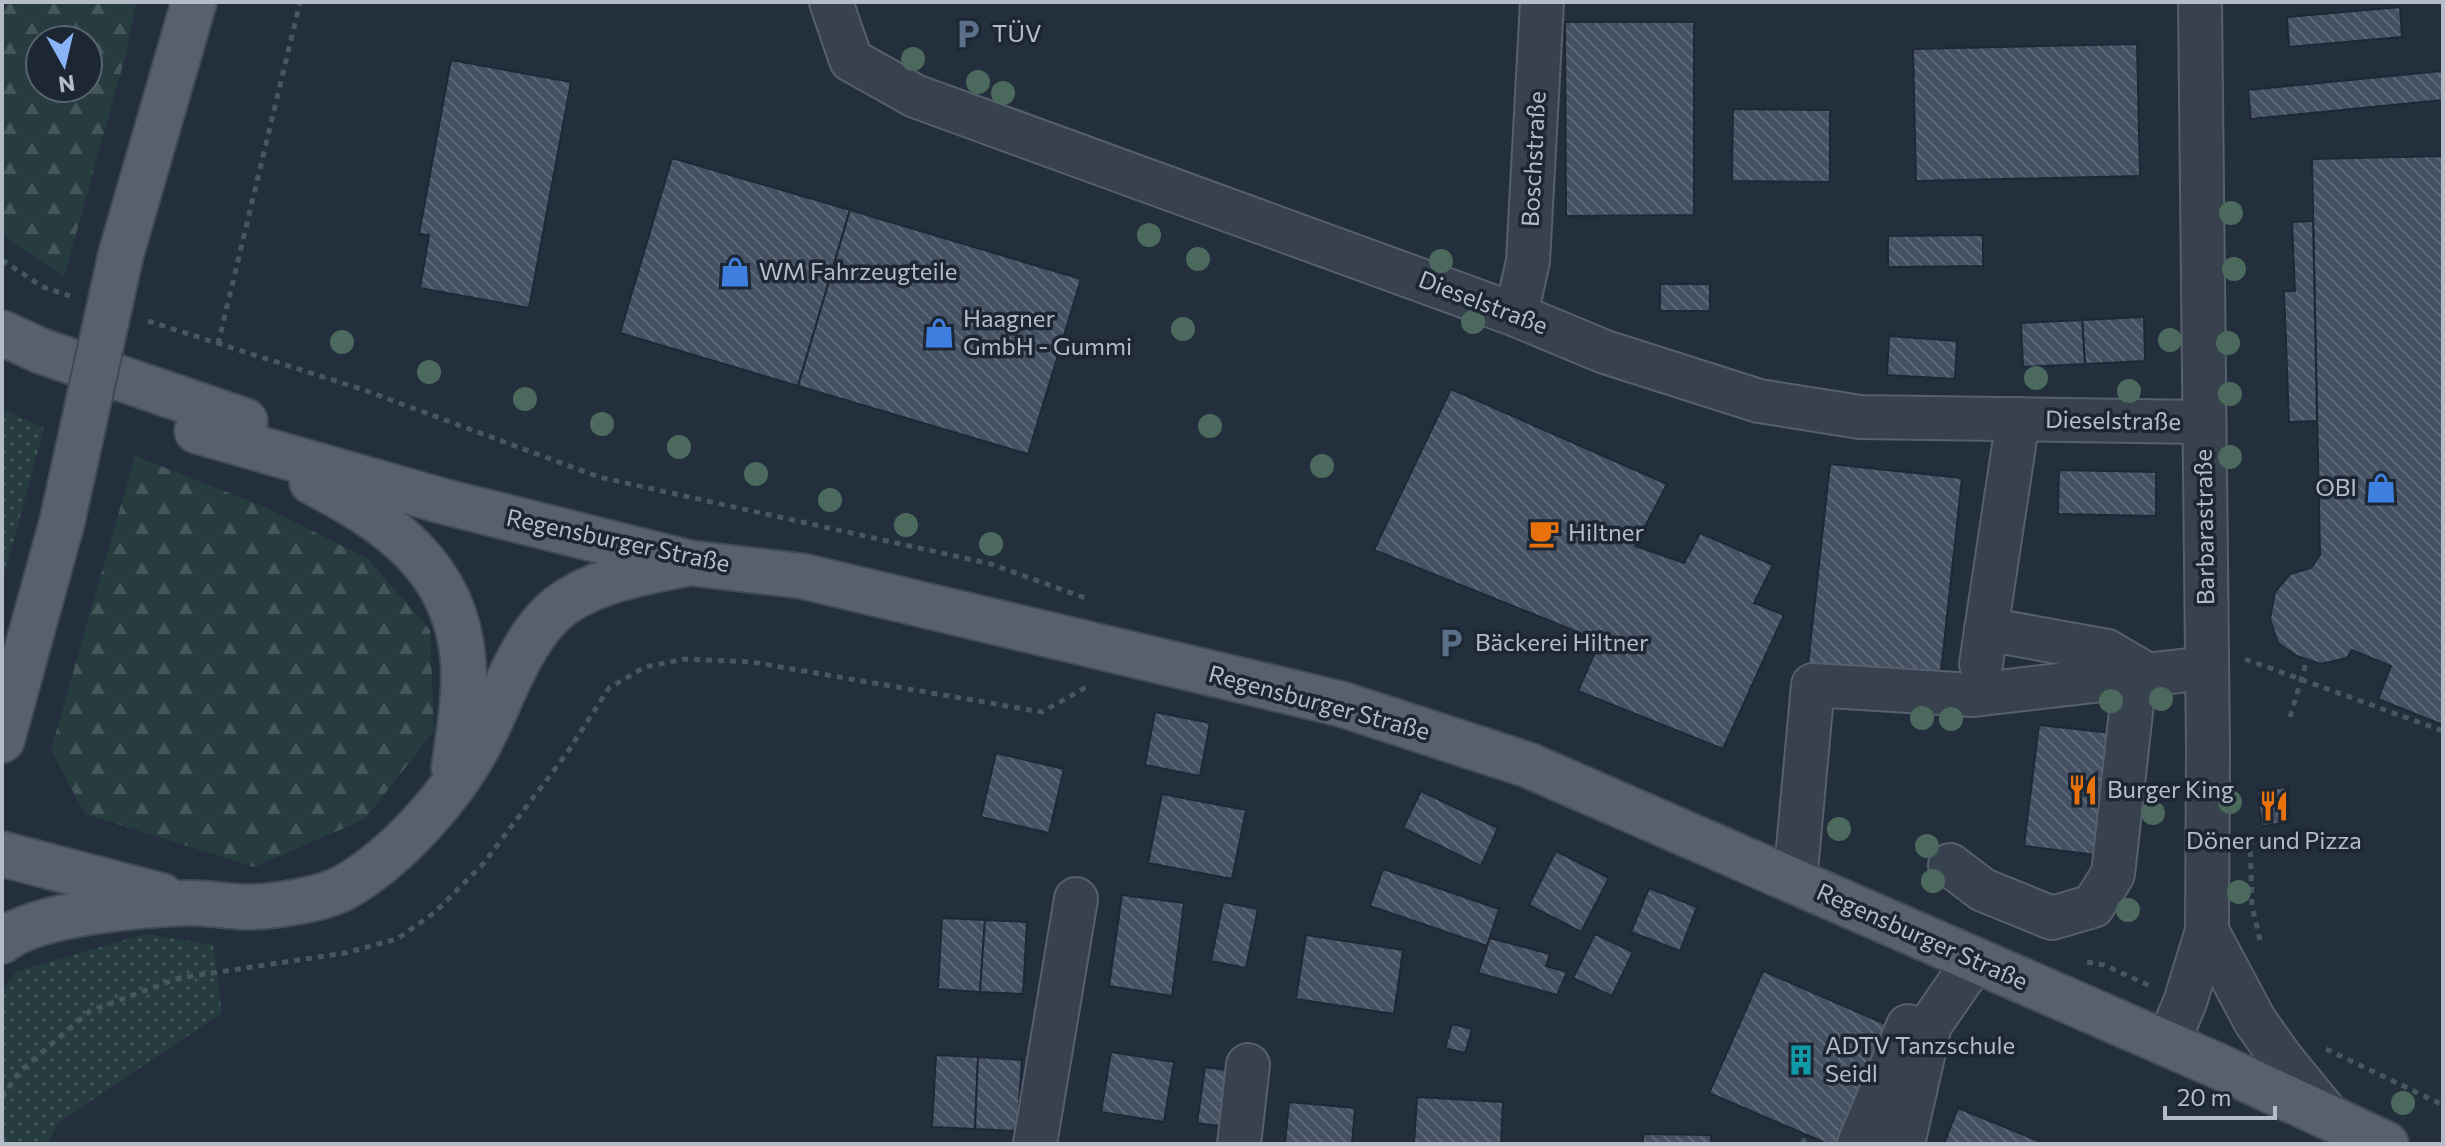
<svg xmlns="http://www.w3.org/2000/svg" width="2445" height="1146" font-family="Commissioner,sans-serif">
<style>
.grass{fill:url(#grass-dots)}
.forest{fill:url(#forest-firs);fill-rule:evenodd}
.building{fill:url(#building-back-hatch);stroke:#1f2835;stroke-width:2}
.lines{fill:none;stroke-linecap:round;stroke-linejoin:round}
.minor-casing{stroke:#565f6c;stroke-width:46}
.major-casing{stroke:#414a57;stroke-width:48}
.path{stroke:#44595c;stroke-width:5;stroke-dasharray:6 6;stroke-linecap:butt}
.minor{stroke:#38414e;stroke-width:42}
.major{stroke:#56606e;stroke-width:44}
.major-bridge-casing{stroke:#414a57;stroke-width:48;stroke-linecap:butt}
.major-bridge{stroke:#56606e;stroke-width:44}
.tree{fill:#4b6a5d}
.labels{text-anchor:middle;stroke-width:7;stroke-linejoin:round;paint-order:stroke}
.poi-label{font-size:24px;fill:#b4bcc9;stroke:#1d2633;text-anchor:start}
.street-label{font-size:24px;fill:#b4bcc9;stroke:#1d2633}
</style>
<defs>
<pattern id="grass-dots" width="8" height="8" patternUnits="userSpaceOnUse" patternTransform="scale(2)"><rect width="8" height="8" fill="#263c3f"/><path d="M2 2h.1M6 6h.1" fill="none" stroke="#435659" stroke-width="1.8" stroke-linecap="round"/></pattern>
<pattern id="forest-firs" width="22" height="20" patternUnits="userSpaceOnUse" patternTransform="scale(2)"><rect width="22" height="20" fill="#263c3f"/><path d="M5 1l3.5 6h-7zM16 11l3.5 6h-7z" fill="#435659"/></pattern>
<pattern id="building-back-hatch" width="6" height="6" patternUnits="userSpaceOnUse" patternTransform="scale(2)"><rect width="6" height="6" fill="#455162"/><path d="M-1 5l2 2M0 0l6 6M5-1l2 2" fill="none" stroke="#5d6877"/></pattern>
</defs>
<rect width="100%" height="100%" fill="#242f3e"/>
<!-- grass -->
<g class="grass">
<path d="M2,409L44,428L2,583Z"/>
<path d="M146,934L213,945L222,1013L58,1123L48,1144H2V991L17,971Z"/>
</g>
<!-- forest -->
<g class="forest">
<path d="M2,2H136L127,50L64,277L2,235ZM40,40H88V88H40Z"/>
<path d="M135,456L265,507L368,559L430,630L434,731L365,819L254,867L85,814L51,750Z"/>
</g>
<!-- building -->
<g class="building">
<path d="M2400,7L2402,37L2289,47L2287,17Z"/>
<path d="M1565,22H1694V215L1566,216Z"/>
<path d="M2137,44L2140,176L1916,181L1913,49Z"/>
<path d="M451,60L571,82L529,308L420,288L429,235L419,234Z"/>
<path d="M2442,71L2443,100L2251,119L2248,90Z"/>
<path d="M1733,109L1830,110V182L1732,181Z"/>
<path d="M2443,156V725L2378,699L2391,666L2352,650L2347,658L2321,664L2297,656L2278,643L2270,619L2275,592L2290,574L2311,568L2320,555L2312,159Z"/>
<path d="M672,158L850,210L798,386L620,333Z"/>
<path d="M850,210L1081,279L1028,454L798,386Z"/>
<path d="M2313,221L2317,421L2289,422L2284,291H2295L2292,222Z"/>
<path d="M1983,235V266L1888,267V236Z"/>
<rect x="1660" y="284" width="50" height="27"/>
<path d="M2144,317L2145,361L2085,364L2082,320Z"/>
<path d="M2082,320L2085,364L2023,367L2021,323Z"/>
<path d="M1889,336L1957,341L1955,379L1887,375Z"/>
<path d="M1451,389L1667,484L1635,546L1684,563L1700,533L1773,565L1754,603L1784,615L1723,749L1578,691L1600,641L1374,550Z"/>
<path d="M1830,464L1962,478L1940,680L1808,665Z"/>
<path d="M2059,470L2156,472V516L2058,514Z"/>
<path d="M1155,712L1210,723L1200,776L1145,765Z"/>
<path d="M2039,725L2120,734L2105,856L2024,846Z"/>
<path d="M996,753L1064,769L1049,833L981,817Z"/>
<path d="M2286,787L2291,822L2262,826L2257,791Z"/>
<path d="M1421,791L1498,828L1481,866L1403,828Z"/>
<path d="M1162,794L1246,810L1232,879L1148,863Z"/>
<path d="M1556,851L1609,878L1581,932L1529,905Z"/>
<path d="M1383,869L1499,909L1487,946L1370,906Z"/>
<path d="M1649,888L1697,907L1680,951L1631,932Z"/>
<path d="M1122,895L1184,903L1172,996L1109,986Z"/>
<path d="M1223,902L1258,909L1246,968L1211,961Z"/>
<path d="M942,918L985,920L980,992L938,989Z"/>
<path d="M985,920L1027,922L1023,994L980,992Z"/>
<path d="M1595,934L1633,952L1612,996L1573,978Z"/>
<path d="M1306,935L1403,950L1394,1014L1296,999Z"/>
<path d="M1490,938L1550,954L1546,966L1567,972L1557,995L1478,973Z"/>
<path d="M1763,971L1892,1027L1841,1144H1828L1709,1093Z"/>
<path d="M1452,1024L1472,1029L1465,1053L1445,1048Z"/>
<path d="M1111,1052L1174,1062L1164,1122L1101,1112Z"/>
<path d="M936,1055L978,1057L975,1129L932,1127Z"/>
<path d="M978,1057L1022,1060L1017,1131L975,1129Z"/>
<path d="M1205,1067L1233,1071L1225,1127L1197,1123Z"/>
<path d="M1417,1097L1503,1102L1501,1144H1414Z"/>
<path d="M1289,1102L1355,1108L1352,1144H1285Z"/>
<path d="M1958,1108L2046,1144H1944Z"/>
<path d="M1643,1134L1711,1135V1144H1643Z"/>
</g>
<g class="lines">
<!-- minor casing -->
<g class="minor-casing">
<g id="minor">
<path d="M831,2L851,60L915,96L1516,315L1605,352L1759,401L1860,417L2203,422"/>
<path d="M1516,315L1528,261L1542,2"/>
<path d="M1986,629L2107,651L2148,675"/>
<path d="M1981,664L2018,419"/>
<path d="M1950,865L1983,890L2052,918L2093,906L2113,874L2135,676"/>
<path d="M1795,881L1813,685L1973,695L2206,668"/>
<path d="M2207,931L2255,1021L2282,1059L2331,1119"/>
<path d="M2167,1045L2185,1002L2207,931L2208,750L2200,2"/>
<path d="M1035,1144L1076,899"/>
<path d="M1239,1144L1248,1065"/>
<path d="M1859,1144L1908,1026"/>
<path d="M1903,1144L1930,1025L1975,960"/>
</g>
</g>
<!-- major casing -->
<g class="major-casing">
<g id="major">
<path d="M121,254L194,2"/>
<path d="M2,333L41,351L245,421"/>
<path d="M197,431L442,501L690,563L802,576L1341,704L1528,765L2218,1066L2386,1144"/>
<path d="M312,482C388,521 455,566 463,659C466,695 459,732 454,768"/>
<path d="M2,740L62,522"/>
<path d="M2,854L162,896"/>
<path d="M2,941C37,913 144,904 190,903C208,903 226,906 245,907C272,907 322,900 345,887C396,858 453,795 480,742C502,700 521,637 559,607C594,580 642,573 684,564"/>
</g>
</g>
<!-- path -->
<g class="path">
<path d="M2,260L43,287L70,296"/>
<path d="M148,321L364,390L599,477L991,564L1088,599"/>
<path d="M218,344L300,2"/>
<path d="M2245,659L2443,731"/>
<path d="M2290,717L2307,660"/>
<path d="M2250,839L2252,906L2260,940"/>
<path d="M2087,962L2104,965L2152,987"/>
<path d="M2326,1049L2443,1105"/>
<path d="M2,1098L19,1072L90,1011L179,978L345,953L397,939L434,913L483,864L567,753L609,688L645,667L685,659L752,662L1042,712L1090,685"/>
<path d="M1802,1144L1807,1135"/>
</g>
<!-- minor -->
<use href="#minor" class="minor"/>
<!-- major -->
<use href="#major" class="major"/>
<!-- major-bridge casing -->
<g class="major-bridge-casing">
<path id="major-bridge" d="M62,522L121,254"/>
</g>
<!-- major-bridge -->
<use href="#major-bridge" class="major-bridge"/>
</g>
<!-- trees -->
<g class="tree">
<circle cx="913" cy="59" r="12"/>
<circle cx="978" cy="82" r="12"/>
<circle cx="1003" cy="93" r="12"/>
<circle cx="2231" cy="213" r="12"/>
<circle cx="1149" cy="235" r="12"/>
<circle cx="1198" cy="259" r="12"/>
<circle cx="1441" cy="261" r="12"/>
<circle cx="2234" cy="269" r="12"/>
<circle cx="1473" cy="322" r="12"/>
<circle cx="1183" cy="329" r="12"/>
<circle cx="2170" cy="340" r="12"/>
<circle cx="342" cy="342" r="12"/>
<circle cx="2228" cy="343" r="12"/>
<circle cx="429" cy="372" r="12"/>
<circle cx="2036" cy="378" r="12"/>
<circle cx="2129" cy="391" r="12"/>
<circle cx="2230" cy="394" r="12"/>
<circle cx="525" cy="399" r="12"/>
<circle cx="602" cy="424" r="12"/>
<circle cx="1210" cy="426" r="12"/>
<circle cx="679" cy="447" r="12"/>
<circle cx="2230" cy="457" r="12"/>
<circle cx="1322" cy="466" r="12"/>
<circle cx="756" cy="474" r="12"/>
<circle cx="830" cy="500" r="12"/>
<circle cx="906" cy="525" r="12"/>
<circle cx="991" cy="544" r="12"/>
<circle cx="2161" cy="699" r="12"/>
<circle cx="2111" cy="701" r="12"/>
<circle cx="1922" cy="718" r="12"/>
<circle cx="1951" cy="719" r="12"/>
<circle cx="2230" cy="802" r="12"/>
<circle cx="2153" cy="813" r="12"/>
<circle cx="1839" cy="829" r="12"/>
<circle cx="1927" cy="846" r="12"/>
<circle cx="1933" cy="881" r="12"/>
<circle cx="2239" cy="892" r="12"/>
<circle cx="2128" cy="910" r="12"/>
<circle cx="2403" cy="1103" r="12"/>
</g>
<!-- icons -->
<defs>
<g id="parking-bare" transform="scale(2.4)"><path d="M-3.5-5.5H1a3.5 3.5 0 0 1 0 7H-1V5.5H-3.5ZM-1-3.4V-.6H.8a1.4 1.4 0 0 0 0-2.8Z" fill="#5c6f8a" stroke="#1d2633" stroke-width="2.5" paint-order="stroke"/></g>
<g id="shop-bare" transform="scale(2.4)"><path d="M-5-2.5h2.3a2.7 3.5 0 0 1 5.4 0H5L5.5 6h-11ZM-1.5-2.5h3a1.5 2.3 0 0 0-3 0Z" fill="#3f7fe0" stroke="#1d2633" stroke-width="2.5" paint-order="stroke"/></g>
<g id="cafe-bare" transform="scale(2.4)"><path d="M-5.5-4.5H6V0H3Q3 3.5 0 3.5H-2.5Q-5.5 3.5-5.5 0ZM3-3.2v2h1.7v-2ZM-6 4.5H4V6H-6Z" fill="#e8710a" stroke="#1d2633" stroke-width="2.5" paint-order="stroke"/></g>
<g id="restaurant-bare" transform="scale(2.4)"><path d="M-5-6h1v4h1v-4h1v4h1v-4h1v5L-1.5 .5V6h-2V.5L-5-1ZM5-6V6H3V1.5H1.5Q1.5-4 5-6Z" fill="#e8710a" stroke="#1d2633" stroke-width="2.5" paint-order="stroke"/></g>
<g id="building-bare" transform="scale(2.4)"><path d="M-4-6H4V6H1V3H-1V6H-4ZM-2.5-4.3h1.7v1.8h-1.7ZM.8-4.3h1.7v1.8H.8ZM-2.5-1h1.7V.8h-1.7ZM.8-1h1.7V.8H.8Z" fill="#0f9aa8" stroke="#1d2633" stroke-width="2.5" paint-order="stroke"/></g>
</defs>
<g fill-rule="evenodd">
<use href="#parking-bare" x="968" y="34"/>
<use href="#shop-bare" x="735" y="272"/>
<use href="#shop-bare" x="939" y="333"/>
<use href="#shop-bare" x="2381" y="488"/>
<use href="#cafe-bare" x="1544" y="533"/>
<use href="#parking-bare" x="1451" y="643"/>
<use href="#restaurant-bare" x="2083" y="790"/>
<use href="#restaurant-bare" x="2274" y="806"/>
<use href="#building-bare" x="1801" y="1060"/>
</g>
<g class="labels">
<!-- poi labels -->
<g class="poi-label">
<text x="992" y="42">TÜV</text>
<text x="759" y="280">WM Fahrzeugteile</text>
<text x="963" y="327">Haagner<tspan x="963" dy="28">GmbH - Gummi</tspan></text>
<text x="2357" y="496" text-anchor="end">OBI</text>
<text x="1568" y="541">Hiltner</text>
<text x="1475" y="651">Bäckerei Hiltner</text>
<text x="2107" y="798">Burger King</text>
<text x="2274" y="849" text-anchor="middle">Döner und Pizza</text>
<text x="1825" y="1054">ADTV Tanzschule<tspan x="1825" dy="28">Seidl</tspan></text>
</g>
<!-- street labels -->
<g class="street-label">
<text transform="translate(1534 159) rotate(-87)" y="8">Boschstraße</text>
<text transform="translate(1483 303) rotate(21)" y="8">Dieselstraße</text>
<text transform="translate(2113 421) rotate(1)" y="8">Dieselstraße</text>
<text transform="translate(2205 527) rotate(-91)" y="8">Barbarastraße</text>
<text transform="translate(618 541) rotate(12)" y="8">Regensburger Straße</text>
<text transform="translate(1319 703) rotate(15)" y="8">Regensburger Straße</text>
<text transform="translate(1922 937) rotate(24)" y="8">Regensburger Straße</text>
</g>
</g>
<!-- border -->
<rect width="2445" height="1146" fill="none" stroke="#b4bcc9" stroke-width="8"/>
<!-- north arrow -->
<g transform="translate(64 64) rotate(172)"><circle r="38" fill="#1d2633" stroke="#59626f" stroke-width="2"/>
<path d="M0-6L14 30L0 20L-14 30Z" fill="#8ab4f8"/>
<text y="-12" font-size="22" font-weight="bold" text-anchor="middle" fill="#b4bcc9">N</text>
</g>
<!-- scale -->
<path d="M2165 1106v12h110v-12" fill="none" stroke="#b4bcc9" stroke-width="4"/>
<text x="2177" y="1106" font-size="24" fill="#b4bcc9" stroke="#1d2633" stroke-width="6" paint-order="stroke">20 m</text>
</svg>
